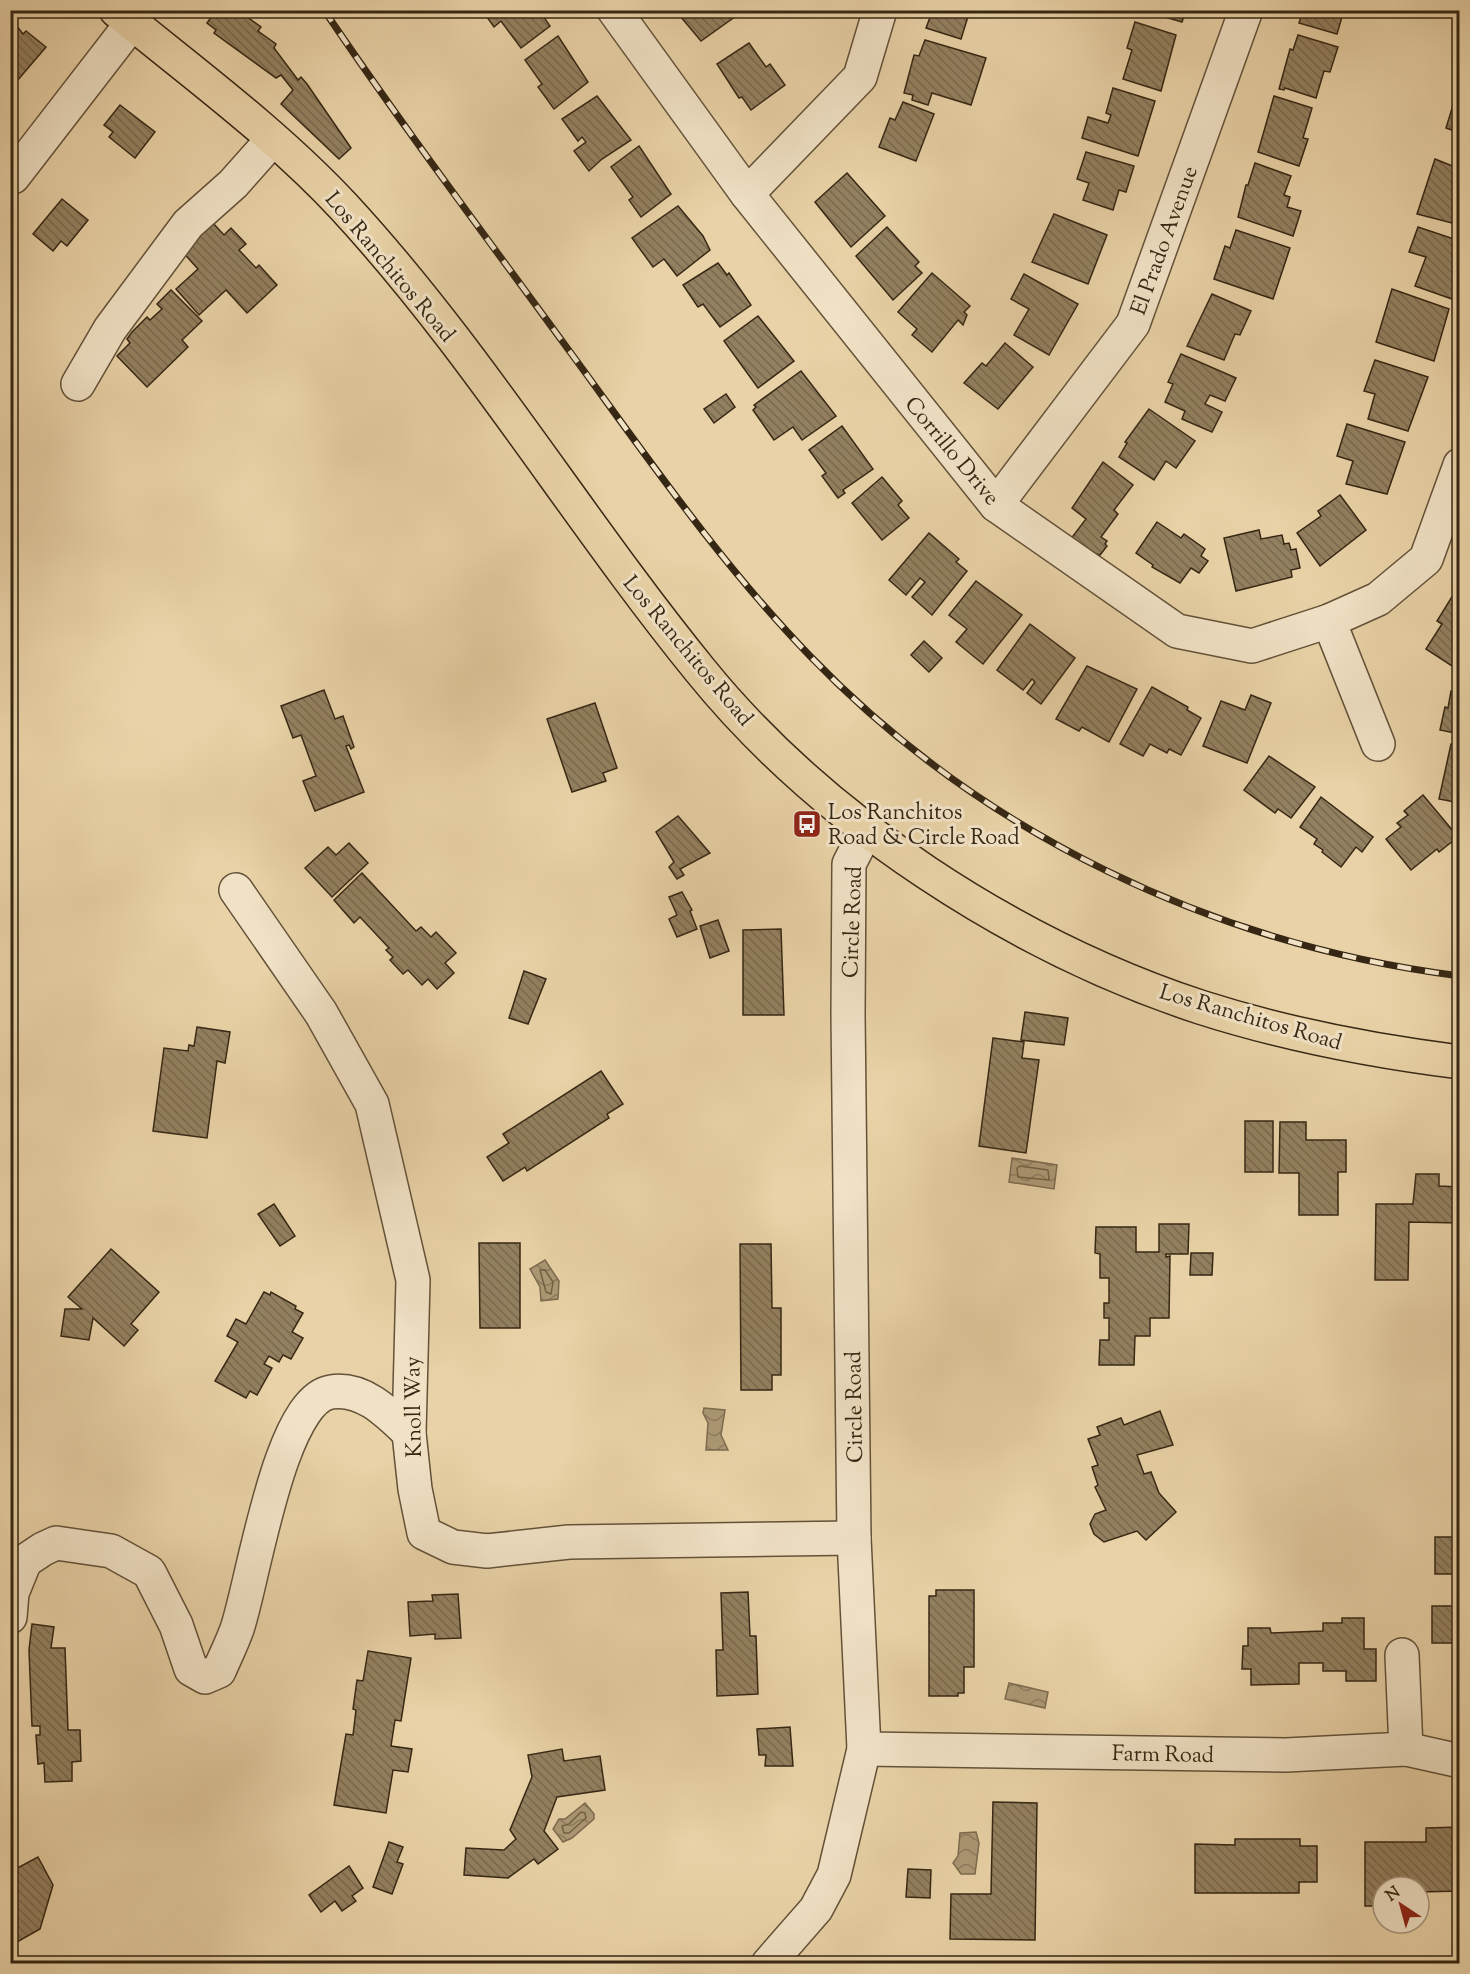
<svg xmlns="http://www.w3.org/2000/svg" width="1470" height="1974" font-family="'Sorts Mill Goudy',serif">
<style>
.water{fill:url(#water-waves);stroke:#7d6b4e;stroke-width:1.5}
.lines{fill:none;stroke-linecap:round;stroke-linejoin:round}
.shore{stroke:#716044;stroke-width:1.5}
.building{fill:url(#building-back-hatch);stroke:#362714;stroke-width:1.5}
.minor-casing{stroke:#635239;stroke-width:36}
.major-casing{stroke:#362714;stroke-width:36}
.minor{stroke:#f1e2c6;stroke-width:33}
.major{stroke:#e9d2a7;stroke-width:33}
.rail-casing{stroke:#362714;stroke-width:7}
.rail{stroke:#f1e2c6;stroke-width:4.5;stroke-dasharray:14;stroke-linecap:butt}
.labels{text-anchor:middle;stroke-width:6;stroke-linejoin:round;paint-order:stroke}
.street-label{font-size:22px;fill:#362714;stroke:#f1e2c6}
.poi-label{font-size:22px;fill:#362714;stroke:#f1e2c6;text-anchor:start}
</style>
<defs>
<pattern id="water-waves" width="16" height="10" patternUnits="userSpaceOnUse" patternTransform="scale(1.5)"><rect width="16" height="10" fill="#ac9875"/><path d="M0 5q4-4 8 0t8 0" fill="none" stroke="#8d7c5f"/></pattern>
<pattern id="building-back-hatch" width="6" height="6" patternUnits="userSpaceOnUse" patternTransform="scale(1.5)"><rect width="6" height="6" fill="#938060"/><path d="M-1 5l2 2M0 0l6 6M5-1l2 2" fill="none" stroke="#79694e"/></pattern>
</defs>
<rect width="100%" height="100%" fill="#e9d2a7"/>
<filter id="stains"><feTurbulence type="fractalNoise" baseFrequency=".00333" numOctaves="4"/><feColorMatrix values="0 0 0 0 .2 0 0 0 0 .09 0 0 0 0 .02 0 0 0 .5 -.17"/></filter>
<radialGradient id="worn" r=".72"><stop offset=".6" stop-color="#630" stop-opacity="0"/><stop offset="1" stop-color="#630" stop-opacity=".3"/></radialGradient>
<!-- water -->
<g class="water">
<path d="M1012,1158L1057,1165L1054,1189L1009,1182Z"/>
<path d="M545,1260L559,1281L558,1299L541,1301L540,1287L530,1269Z"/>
<path d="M704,1408L725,1410L721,1435L728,1450H706L708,1423L703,1413Z"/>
<path d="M1009,1683L1048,1692L1045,1708L1005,1699Z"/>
<path d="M585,1803L594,1814V1819L572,1838L563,1842L553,1829L559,1819H565Z"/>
<path d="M976,1832L979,1843L975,1874H961L953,1863L958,1856L960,1833Z"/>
</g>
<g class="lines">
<!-- shore -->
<g class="shore">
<path d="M1020,1166L1048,1170L1049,1180L1018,1177L1017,1168Z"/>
<path d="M540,1270H545L553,1282L551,1294L546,1292Z"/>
<path d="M581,1812L585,1813L586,1818L569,1833H564L562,1826L569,1824Z"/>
</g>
</g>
<!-- building -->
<g class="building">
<path d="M216,10H244L242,13L261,27L258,31L276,44L274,48L298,80L301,77L307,84L351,148L339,159L281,104L293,90L281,75L276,78L214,33L216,30L207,23Z"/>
<path d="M482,10H539L550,26L521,48L501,21L494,27Z"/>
<path d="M675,10H732L736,16L701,41Z"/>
<path d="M970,10L961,39L926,28L932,12L929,10Z"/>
<path d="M1141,10H1186L1182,22Z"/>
<path d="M1303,10H1344L1337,34L1299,23Z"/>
<path d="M1135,22L1176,35L1161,91L1123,79L1132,50L1127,48Z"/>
<path d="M16,25L23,34L26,31L46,47L11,88L10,31Z"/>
<path d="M1298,35L1338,47L1330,72L1324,71L1316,98L1285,88L1284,90L1279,89L1290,49L1293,50Z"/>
<path d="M558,36L588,82L554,109L538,87L542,84L525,60Z"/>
<path d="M925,40L986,58L971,105L932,93L928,105L912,100L913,95L904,93L914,55L919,56Z"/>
<path d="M749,43L766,67L770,64L785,85L751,110L742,97L739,98L717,64Z"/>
<path d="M1113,88L1155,101L1138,156L1082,138L1088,117L1108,123L1111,115L1106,113Z"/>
<path d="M1457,92L1460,93V133L1446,128Z"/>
<path d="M597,96L631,140L602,159L589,171L574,151L586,142L582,137L578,141L562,119Z"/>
<path d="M1274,96L1312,108L1303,138L1308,139L1299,166L1258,152Z"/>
<path d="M903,102L934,114L916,161L879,147L890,118L895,120Z"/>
<path d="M120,105L155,132L135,158L109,137L113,132L104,125Z"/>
<path d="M639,146L671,194L641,217L629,200L633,197L611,167Z"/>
<path d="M1086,152L1134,166L1126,192L1119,190L1113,210L1083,200L1089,183L1077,179Z"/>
<path d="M1435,159L1460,169V225L1417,214Z"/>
<path d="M1255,163L1291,176L1284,195L1290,197L1287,207L1301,211L1293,236L1238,217L1246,185H1248Z"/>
<path d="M847,173L885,216L851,247L815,202Z"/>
<path d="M62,199L88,220L67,246L61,241L53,251L33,234Z"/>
<path d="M678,206L703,236L710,250L677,276L664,259L653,267L632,238Z"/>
<path d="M1054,214L1107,235L1088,284L1032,262Z"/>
<path d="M211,221L224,235L231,228L246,244L239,250L256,268L259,265L277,285L247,313L226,290L199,315L176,289L198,269L180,249Z"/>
<path d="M887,227L919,262L915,266L922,273L893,300L856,256Z"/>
<path d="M1418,227L1460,241V279L1452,299L1415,286L1426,257L1409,252Z"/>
<path d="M1236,230L1290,248L1273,299L1214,279L1225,246L1230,248Z"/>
<path d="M718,263L727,275L729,273L751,305L720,327L703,304L698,307L683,285Z"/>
<path d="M932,273L970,306L964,312L967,315L963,325L958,320L932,352L912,335L917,329L898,312Z"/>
<path d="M1024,274L1078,304L1049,355L1014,335L1029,309L1011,299Z"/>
<path d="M1392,289L1449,309L1434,361L1376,342Z"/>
<path d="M171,290L202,321L182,340L188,347L147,387L117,356L130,343L127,339L132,332L147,317L150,320L162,309L157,304Z"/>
<path d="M1212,294L1251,311L1240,335L1235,334L1224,360L1187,346Z"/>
<path d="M758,316L794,361L758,388L724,341Z"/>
<path d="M1005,343L1033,367L998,409L964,383L982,363L986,366Z"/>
<path d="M1181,354L1236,378L1225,401L1210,395L1205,404L1222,412L1212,432L1182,419L1185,411L1165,402L1173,384L1168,382Z"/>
<path d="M1375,360L1428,377L1408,431L1368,419L1375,394L1364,391Z"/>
<path d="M801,371L836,416L802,440L793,427L774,440L753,410L756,407L754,405Z"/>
<path d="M726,394L735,407L714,423L704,409Z"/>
<path d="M1149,409L1195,441L1176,468L1166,461L1154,480L1119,457L1127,443L1125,442Z"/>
<path d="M1347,424L1405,442L1387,494L1346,484L1353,461L1337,456Z"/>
<path d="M842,426L873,469L843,490L845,493L838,498L822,476L826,473L809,450Z"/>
<path d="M1103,462L1133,485L1114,510L1118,514L1101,537L1107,541L1105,544L1107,546L1100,555L1097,554L1095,556L1070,540L1086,519L1072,508Z"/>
<path d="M882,477L902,501L898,505L909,518L882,540L852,503Z"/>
<path d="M1340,495L1366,530L1320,566L1297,533L1321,516L1318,511Z"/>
<path d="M1157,522L1181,538L1184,534L1205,549L1201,556L1208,561L1199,573L1191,568L1180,583L1152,567L1153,565L1136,553Z"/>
<path d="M1259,530L1261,539L1282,535L1284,544L1289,543L1291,550L1296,549L1300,568L1291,570L1292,577L1236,591L1224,538Z"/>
<path d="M929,533L959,559L956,562L967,571L932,615L912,597L925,582L920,578L906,595L889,580Z"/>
<path d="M976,581L1022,615L983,664L956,642L967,629L949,615Z"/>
<path d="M1453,595L1460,600V663L1456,660L1452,666L1426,649L1442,624L1437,621Z"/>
<path d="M1030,624L1075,658L1041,704L1027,693L1035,682L1032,679L1023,690L997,670Z"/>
<path d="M924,641L942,658L929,672L911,655Z"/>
<path d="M1087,666L1137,689L1109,742L1082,727L1079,731L1056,719Z"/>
<path d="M1460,679V734L1440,730L1445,707L1448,708L1451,691L1457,692Z"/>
<path d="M1152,687L1188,707L1187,710L1201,718L1181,755L1169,749L1167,753L1150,744L1143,756L1120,744Z"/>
<path d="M324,690L335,719L343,716L354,747L351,749L349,745L346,746L364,792L315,811L303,781L316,776L301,735L293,738L281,706Z"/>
<path d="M1251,695L1271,703L1247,763L1203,746L1221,701L1245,710Z"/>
<path d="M595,703L617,768L603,773L606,781L572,792L547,719Z"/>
<path d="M1451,744L1460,745V803L1439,799Z"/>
<path d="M1269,756L1315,787L1291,818L1278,809L1275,813L1244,790Z"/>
<path d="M1423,795L1458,837L1439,852L1437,849L1411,870L1386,839L1401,827L1397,823L1408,815L1404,811Z"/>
<path d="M1321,797L1373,837L1362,852L1356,847L1341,867L1322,852L1323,850L1314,844L1317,839L1300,827Z"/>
<path d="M678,816L710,853L680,869L684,875L677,879L669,867L674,862L656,832Z"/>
<path d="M349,843L368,863L332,897L305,868L328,847L336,855Z"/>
<path d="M362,873L416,931L421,927L431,937L436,932L456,953L445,963L454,973L437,989L428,979L422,985L408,970L403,974L390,960L393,957L386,950L389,948L360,917L354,923L334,900Z"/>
<path d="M682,892L692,910L690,911L697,929L677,937L669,919L677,915L669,897Z"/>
<path d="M718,920L729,951L710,958L700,926Z"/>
<path d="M781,929L784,1015H743V930Z"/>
<path d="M524,971L546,979L528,1024L509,1018Z"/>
<path d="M1025,1012L1068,1018L1064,1045L1021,1040Z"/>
<path d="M197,1027L230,1032L225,1063L217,1061L207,1138L153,1131L164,1048L188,1051L189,1045L194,1046Z"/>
<path d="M993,1038L1024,1042L1022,1058L1039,1060L1026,1153L979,1146Z"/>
<path d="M601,1071L623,1104L607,1114L609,1118L527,1171L525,1167L503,1181L487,1157L509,1143L503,1134Z"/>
<rect x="1245" y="1121" width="28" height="51"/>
<path d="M1280,1122H1306V1140H1346V1172H1338V1215H1299V1173H1279Z"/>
<path d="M1416,1174H1439V1186L1460,1187V1223L1409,1222L1408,1280H1375L1376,1204H1413Z"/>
<path d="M274,1204L295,1236L280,1246L258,1214Z"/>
<path d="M1159,1224H1189L1188,1254H1166V1257L1170,1256L1169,1318H1150V1336H1135L1134,1365H1099L1100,1340H1109V1318H1104V1303H1109V1278H1100V1254L1095,1253L1096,1227H1136V1252H1159Z"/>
<path d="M479,1243H520V1328H480Z"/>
<path d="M740,1244H771L772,1308H781V1375H772V1390H741Z"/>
<path d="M111,1249L159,1292L131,1324L138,1330L124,1346L93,1318L89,1340L61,1336L65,1309H82L68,1297Z"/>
<path d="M1191,1253H1213L1212,1275H1190Z"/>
<path d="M264,1292L270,1295L271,1292L296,1306L295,1309L303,1313L292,1332L303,1338L291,1359L283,1355L279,1362L269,1356L264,1364L272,1368L257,1395L250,1391L246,1398L215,1381L238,1342L227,1336L236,1319L246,1324Z"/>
<path d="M1160,1411L1173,1445L1137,1455L1144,1474L1151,1472L1159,1493L1176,1512L1146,1540L1137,1531L1104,1542L1094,1534L1090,1524L1095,1514L1106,1510L1095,1487L1098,1485L1092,1467L1098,1465L1088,1439L1100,1435L1097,1427L1121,1418L1124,1425Z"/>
<path d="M1435,1537H1460V1643H1432V1606H1455L1458,1586V1574H1435Z"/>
<path d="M936,1590H974V1667H964V1693H958V1696H929V1596H936Z"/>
<path d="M748,1592L750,1636H756L758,1694L717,1696L716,1650H723L721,1593Z"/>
<path d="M458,1594L461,1638L435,1639V1634L410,1636L408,1602L433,1601L432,1595Z"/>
<path d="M1342,1618H1364V1649H1376V1681H1346V1671H1323V1663H1299V1684L1251,1685V1669H1242L1243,1646H1248V1628H1270L1271,1633L1323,1631V1623H1342Z"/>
<path d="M32,1624L54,1627L51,1648H65L68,1730H80L81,1761L72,1762V1781L45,1782L44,1763L38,1764L36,1735H40V1726H32L29,1650Z"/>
<path d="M368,1651L411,1658L401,1721L395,1720L391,1746L412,1749L408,1772L393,1770L386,1813L334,1805L346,1734L353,1735L356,1710L353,1709L357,1680L363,1681Z"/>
<path d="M790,1727L793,1766H765L766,1755H759L757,1729Z"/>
<path d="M562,1749L564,1761L600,1756L605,1790L557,1797L544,1831L558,1849L538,1864L534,1859L508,1878L464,1875L466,1848L504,1850L516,1839L510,1830L532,1777L528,1755Z"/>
<path d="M993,1802L1037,1803L1035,1940L950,1939L951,1894H991Z"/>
<path d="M1460,1827V1891L1419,1892V1887H1383V1906H1365V1842H1426V1828Z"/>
<path d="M1235,1839H1300V1846H1317V1882H1299V1893H1195V1844L1235,1845Z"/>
<path d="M389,1842L403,1847L397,1862L403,1864L392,1894L373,1887Z"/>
<path d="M38,1857L53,1885L40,1929L10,1946V1897L17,1893L10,1880V1872Z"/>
<path d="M349,1866L363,1888L352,1896L356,1901L342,1911L335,1901L321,1912L309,1895Z"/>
<path d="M908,1869L931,1870L930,1898L906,1897Z"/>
</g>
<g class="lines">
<!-- minor casing -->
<g class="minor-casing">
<g id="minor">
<path d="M614,10L747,194L996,505L1177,631L1252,646L1329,621L1378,599L1426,559L1460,465"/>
<path d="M13,177L132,23"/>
<path d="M747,194L860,77L880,10"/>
<path d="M78,384L110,329L188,224L233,184L272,140"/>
<path d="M996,505L1133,324L1246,10"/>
<path d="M1329,621L1378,744"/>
<path d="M236,890L321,1013L372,1104L413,1280L409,1433L415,1489L424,1533L453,1547L487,1551L569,1542L854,1538"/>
<path d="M10,1617L12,1593L25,1561L43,1549L56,1543L111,1551L149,1572L176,1625L191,1669L205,1677L219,1671C225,1657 232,1643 237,1629C253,1583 279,1400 331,1392C363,1387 388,1413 409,1433"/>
<path d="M1402,1655L1406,1749"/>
<path d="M864,1749L1286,1755L1406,1749L1460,1761"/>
<path d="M768,1964L816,1909L834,1875L864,1749L854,1538L848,1014L849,864L867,829"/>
</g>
</g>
<!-- major casing -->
<g class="major-casing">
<path id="major" d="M116,10C193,73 276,134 344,207C476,350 577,519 700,670C823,822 1015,946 1200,1007C1284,1034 1372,1051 1460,1062"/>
</g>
<!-- minor -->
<use href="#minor" class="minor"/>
<!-- major -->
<use href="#major" class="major"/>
<!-- rail casing -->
<g class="rail-casing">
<path id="rail" d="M324,10C401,124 484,234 565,345C643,451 718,561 810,656C982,834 1214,945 1460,976"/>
</g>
<!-- rail -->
<use href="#rail" class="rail"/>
</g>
<!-- icons -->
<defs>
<g id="bus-square" transform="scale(1.5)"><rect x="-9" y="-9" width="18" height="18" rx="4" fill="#8f2418" stroke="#f1e2c6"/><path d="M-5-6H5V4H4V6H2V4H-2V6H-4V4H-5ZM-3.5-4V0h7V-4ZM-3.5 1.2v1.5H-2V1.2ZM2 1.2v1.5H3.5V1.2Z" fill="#fff"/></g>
</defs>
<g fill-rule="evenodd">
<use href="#bus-square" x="807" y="824"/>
</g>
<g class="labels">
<!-- street labels -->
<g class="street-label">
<text transform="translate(1163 240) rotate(-70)" y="8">El Prado Avenue</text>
<text transform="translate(391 266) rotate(50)" y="8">Los Ranchitos Road</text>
<text transform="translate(953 450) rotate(50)" y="8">Corrillo Drive</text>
<text transform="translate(689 650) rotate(50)" y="8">Los Ranchitos Road</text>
<text transform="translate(851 922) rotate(-88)" y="8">Circle Road</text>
<text transform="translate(1251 1016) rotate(16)" y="8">Los Ranchitos Road</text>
<text transform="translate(412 1407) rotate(-91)" y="8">Knoll Way</text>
<text transform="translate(853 1407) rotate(-91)" y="8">Circle Road</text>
<text transform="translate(1163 1753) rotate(1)" y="8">Farm Road</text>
</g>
<!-- poi labels -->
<g class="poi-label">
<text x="828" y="819">Los Ranchitos<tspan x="828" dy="25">Road &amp; Circle Road</tspan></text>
</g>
</g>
<!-- margin -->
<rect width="1470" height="1974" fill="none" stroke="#e9d2a7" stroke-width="36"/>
<rect x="12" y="12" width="1446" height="1950" fill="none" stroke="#362714" stroke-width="3"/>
<rect x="18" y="18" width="1434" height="1938" fill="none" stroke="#362714" stroke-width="1.5"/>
<!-- north arrow -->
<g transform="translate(1401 1905) rotate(324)"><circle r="28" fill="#f1e2c6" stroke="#a6977f" stroke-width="1.5"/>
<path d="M0-4.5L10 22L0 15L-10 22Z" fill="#8f2418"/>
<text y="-9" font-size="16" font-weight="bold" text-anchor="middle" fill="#362714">N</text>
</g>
<rect width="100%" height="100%" filter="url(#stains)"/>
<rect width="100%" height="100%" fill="url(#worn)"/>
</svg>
